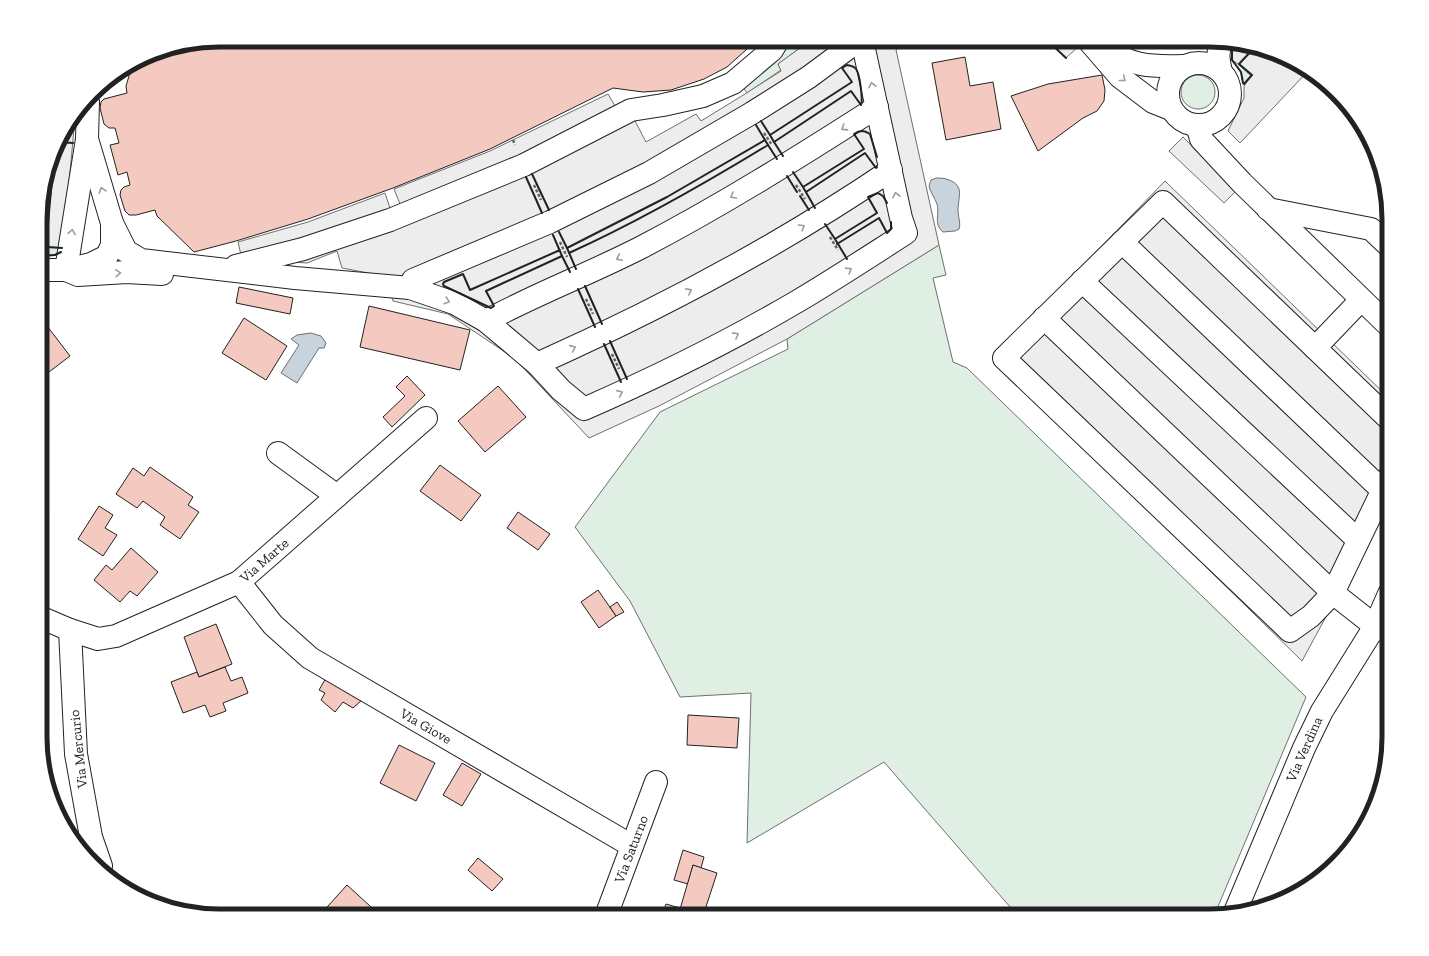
<svg xmlns="http://www.w3.org/2000/svg" width="1429" height="956" font-family="'Zilla Slab',serif">
<style>
.green{fill:#e0efe3;stroke:#6f6f6f}
.parking{fill:#ededed;stroke:#6f6f6f}
.water{fill:#c7d3dd;stroke:#6f6f6f}
.building{fill:#f3c9c0;stroke:#222}
.lines{fill:none;stroke-linecap:round;stroke-linejoin:round}
.minor-casing{stroke:#222;stroke-width:24}
.path{stroke:#646464;stroke-width:2.5;stroke-dasharray:3 2;stroke-linecap:butt}
.minor{stroke:#fff;stroke-width:22}
.wall{stroke:#222;stroke-width:2}
.oneway{stroke:#9c9c9c}
.labels{text-anchor:middle;stroke-width:3;stroke-linejoin:round;paint-order:stroke}
.street-label{font-size:14px;fill:#222;stroke:#fff}
.rim{fill:none;stroke:#222;stroke-width:5}
</style>
<rect width="100%" height="100%" fill="#fff"/>
<!-- green -->
<g class="green">
<path d="M790,40H811L778,64L781,70L747,93L743,87L765,71Z"/>
<path d="M1231,49L1252,75L1244,84L1243,83L1241,72L1232,60Z"/>
<circle cx="1198" cy="92" r="17"/>
<path d="M42,219L46,246L63,248L58,254L42,256Z"/>
<path d="M939,245L946,275L933,278L953,362L967,368L1306,697L1214,916H1018L884,762L747,843L751,693L680,697L630,601L575,527L660,412L788,349L787,339Z"/>
</g>
<!-- parking -->
<g class="parking">
<path d="M811,40H909L896,50L939,245L787,339L659,406L589,438L514,358L448,314L393,301L384,276L342,268L337,251L307,263L242,259L238,242L308,222L385,193L390,208L400,204L394,189L490,151L608,94L617,109L635,121L646,142L696,114L701,121L745,94L781,71L778,64Z"/>
<path d="M1046,40H1072L1079,46L1066,58Z"/>
<path d="M1202,40H1210L1267,49L1309,70L1240,143L1228,131L1244,98V86L1251,76L1238,64Z"/>
<path d="M75,118L63,248L42,246V196L59,140Z"/>
<path d="M1183,137L1236,191L1224,203L1169,151Z"/>
<path d="M1165,181L1389,398V500L1302,661L993,358Z"/>
</g>
<!-- water -->
<g class="water">
<path d="M936,178C941,178 944,178 949,180C965,186 958,197 958,210C958,217 961,223 959,229L955,231L943,232C933,224 940,214 937,204C935,198 930,192 929,186L931,180Z"/>
<path d="M311,333L321,336L326,343L324,348H319L297,383L281,373L299,345L291,339L297,335Z"/>
</g>
<!-- building -->
<g class="building">
<path d="M219,40H757L727,67L704,79L671,90L643,92L613,88L490,149L393,188L308,219L236,241L194,252L157,216L155,210L136,215H129L125,211L120,195L121,190L124,187L130,185L127,172L118,175L110,145L119,143L115,128H109L104,124L100,108L101,102L104,99L127,93L126,86L132,66L151,54Z"/>
<path d="M1120,40H1141L1122,41Z"/>
<path d="M965,57L970,86L993,82L1001,129L946,140L932,63Z"/>
<path d="M1102,75L1105,90L1104,101L1097,111L1083,118L1038,151L1011,96L1048,84Z"/>
<path d="M239,287L293,298L290,314L236,303Z"/>
<path d="M369,306L470,330L460,370L360,347Z"/>
<path d="M244,318L287,346L266,380L222,353Z"/>
<path d="M44,322L70,356L45,375L42,370V324Z"/>
<path d="M407,376L425,395L392,427L383,417L405,396L396,387Z"/>
<path d="M498,386L526,417L485,452L458,421Z"/>
<path d="M440,465L481,495L461,521L420,491Z"/>
<path d="M150,467L193,497L188,505L199,512L180,539L160,525L165,517L143,501L137,508L116,494L133,468L144,476Z"/>
<path d="M99,506L113,515L105,528L117,535L103,556L78,539Z"/>
<path d="M518,512L550,534L538,550L507,528Z"/>
<path d="M131,548L158,572L137,596L130,591L120,602L94,580L106,565L112,570Z"/>
<path d="M598,590L616,616L599,628L581,602Z"/>
<path d="M617,602L624,612L616,616L610,607Z"/>
<path d="M216,624L232,664L199,677L184,637Z"/>
<path d="M42,663L48,666L42,682Z"/>
<path d="M225,667L231,681L242,677L248,693L223,703L226,711L210,717L205,705L183,713L171,682L197,672L199,677Z"/>
<path d="M326,678L363,699L353,708L343,702L335,712L321,700L325,693L319,690Z"/>
<path d="M688,715L739,718L737,748L687,745Z"/>
<path d="M399,745L435,763L416,801L380,783Z"/>
<path d="M462,763L481,774L462,806L443,795Z"/>
<path d="M1378,793L1379,794L1362,829L1361,828Z"/>
<path d="M683,850L704,857L701,868L693,865L688,884L674,880Z"/>
<path d="M478,858L503,879L492,891L468,870Z"/>
<path d="M693,865L717,873L703,916H678Z"/>
<path d="M347,885L381,916H319Z"/>
<path d="M666,904L680,908L678,916H662Z"/>
</g>
<g class="lines">
<!-- minor casing -->
<g class="minor-casing">
<g id="minor">
<path d="M1088,40L1120,77L1153,102L1171,109"/>
<path d="M1100,45C1131,66 1147,67 1183,66"/>
<circle cx="1199" cy="94" r="31"/>
<path d="M1221,72C1219,62 1216,52 1222,42"/>
<path d="M88,102L87,139L66,270L78,275L127,272L162,274"/>
<path d="M1197,125L1201,139L1242,183L1389,326"/>
<path d="M87,139L112,223L126,251L141,260L295,278L410,288L454,303L486,321L537,364L561,390L584,409C657,377 730,341 798,301C835,279 870,256 906,233L901,218L862,40"/>
<path d="M1268,209L1371,229L1389,246"/>
<path d="M1122,242L1382,490"/>
<path d="M236,266L303,249L390,220L524,165L631,110L663,105L703,96L733,83L772,50L778,40"/>
<path d="M42,270H66L91,264L107,256L112,245V223"/>
<path d="M1082,281L1358,540"/>
<path d="M410,288L413,280L550,222L649,173L752,113L809,77L859,40"/>
<path d="M1044,318L1333,593L1375,626L1389,633"/>
<path d="M486,321C536,294 589,274 640,248C721,206 799,157 877,107"/>
<path d="M1315,348L1361,300"/>
<path d="M537,364C660,309 779,246 891,170"/>
<path d="M1389,419L1163,202L1004,358L1290,631L1311,616L1333,593L1389,477"/>
<path d="M278,453L337,496"/>
<path d="M239,582L273,625L310,658L632,846"/>
<path d="M42,618L70,630L98,639L116,636L239,582L426,418"/>
<path d="M70,630L76,754L91,837L101,866"/>
<path d="M1235,912L1304,748L1322,711L1375,626L1389,594"/>
<path d="M606,916L656,782"/>
</g>
</g>
<!-- path -->
<g class="path">
<path d="M764,133L772,145"/>
<path d="M513,140L515,145"/>
<path d="M534,185L541,200"/>
<path d="M796,185L805,199"/>
<path d="M830,237L838,250"/>
<path d="M560,242L567,257"/>
<path d="M586,299L593,314"/>
<path d="M612,354L619,369"/>
</g>
<!-- minor -->
<use href="#minor" class="minor"/>
<!-- wall -->
<g class="wall">
<path d="M1047,40L1066,58"/>
<path d="M1232,44V60L1241,72L1243,83L1244,84L1252,75L1239,64L1255,47"/>
<path d="M902,46L909,40"/>
<path d="M1245,46L1247,48L1248,46"/>
<path d="M847,65C851,66 854,66 856,69C860,74 863,100 861,105L851,91L774,142L770,135L852,82L842,68Z"/>
<path d="M761,121L770,135"/>
<path d="M756,125L765,140"/>
<path d="M58,142L73,143"/>
<path d="M774,142L783,156"/>
<path d="M768,145L777,159"/>
<path d="M54,155L46,247L62,248"/>
<path d="M793,172L803,187"/>
<path d="M532,174L549,210"/>
<path d="M787,176L797,192"/>
<path d="M526,177L542,213"/>
<path d="M806,192L865,153L876,168L877,167"/>
<path d="M800,196L809,210"/>
<path d="M815,208L803,187L864,149L854,134C860,130 864,130 870,134L877,157"/>
<path d="M42,219L44,187"/>
<path d="M825,224L835,239"/>
<path d="M559,232L567,248"/>
<path d="M553,235L562,256L486,291L494,306L491,308L444,286L443,284L444,282L463,274L470,290L560,250"/>
<path d="M837,244L879,218L887,233L891,229V222"/>
<path d="M569,253C638,222 704,184 768,145L765,140L667,197L567,248L576,269"/>
<path d="M42,256L55,255L61,252"/>
<path d="M562,256L570,272"/>
<path d="M847,259L835,239L877,213L868,197L878,193L883,196L887,203"/>
<path d="M585,286L602,324"/>
<path d="M578,289L595,327"/>
<path d="M610,341L627,379"/>
<path d="M604,344L621,382"/>
</g>
</g>
<!-- one-way arrows -->
<defs><path id="oneway-chevron" d="M-2-3.5L2.5 0L-2 3.5" fill="none" stroke-width="1.6" stroke-linecap="round" stroke-linejoin="round"/></defs>
<g class="oneway">
<use href="#oneway-chevron" transform="translate(1123 79) rotate(39)"/>
<use href="#oneway-chevron" transform="translate(872 85) rotate(-102)"/>
<use href="#oneway-chevron" transform="translate(844 128) rotate(147)"/>
<use href="#oneway-chevron" transform="translate(102 190) rotate(-107)"/>
<use href="#oneway-chevron" transform="translate(896 195) rotate(-102)"/>
<use href="#oneway-chevron" transform="translate(733 196) rotate(150)"/>
<use href="#oneway-chevron" transform="translate(802 227) rotate(-31)"/>
<use href="#oneway-chevron" transform="translate(72 232) rotate(-81)"/>
<use href="#oneway-chevron" transform="translate(619 258) rotate(154)"/>
<use href="#oneway-chevron" transform="translate(849 270) rotate(-32)"/>
<use href="#oneway-chevron" transform="translate(118 273) rotate(-4)"/>
<use href="#oneway-chevron" transform="translate(689 291) rotate(-27)"/>
<use href="#oneway-chevron" transform="translate(447 301) rotate(19)"/>
<use href="#oneway-chevron" transform="translate(736 335) rotate(-29)"/>
<use href="#oneway-chevron" transform="translate(573 348) rotate(-24)"/>
<use href="#oneway-chevron" transform="translate(620 393) rotate(-24)"/>
</g>
<g class="labels">
<!-- street labels -->
<g class="street-label">
<text transform="translate(264 560) rotate(-41)" y="5">Via Marte</text>
<text transform="translate(426 726) rotate(30)" y="5">Via Giove</text>
<text transform="translate(78 749) rotate(-96)" y="5">Via Mercurio</text>
<text transform="translate(1304 749) rotate(-66)" y="5">Via Verdina</text>
<text transform="translate(631 849) rotate(-69)" y="5">Via Saturno</text>
</g>
</g>
<!-- crop -->
<path d="M0 0H1429V956H0ZM219 47H1210A172 172 0 0 1 1382 219V737A172 172 0 0 1 1210 909H219A172 172 0 0 1 47 737V219A172 172 0 0 1 219 47Z" fill="#fff" fill-rule="evenodd"/>
<path class="rim" d="M219 47H1210A172 172 0 0 1 1382 219V737A172 172 0 0 1 1210 909H219A172 172 0 0 1 47 737V219A172 172 0 0 1 219 47Z"/>
</svg>
